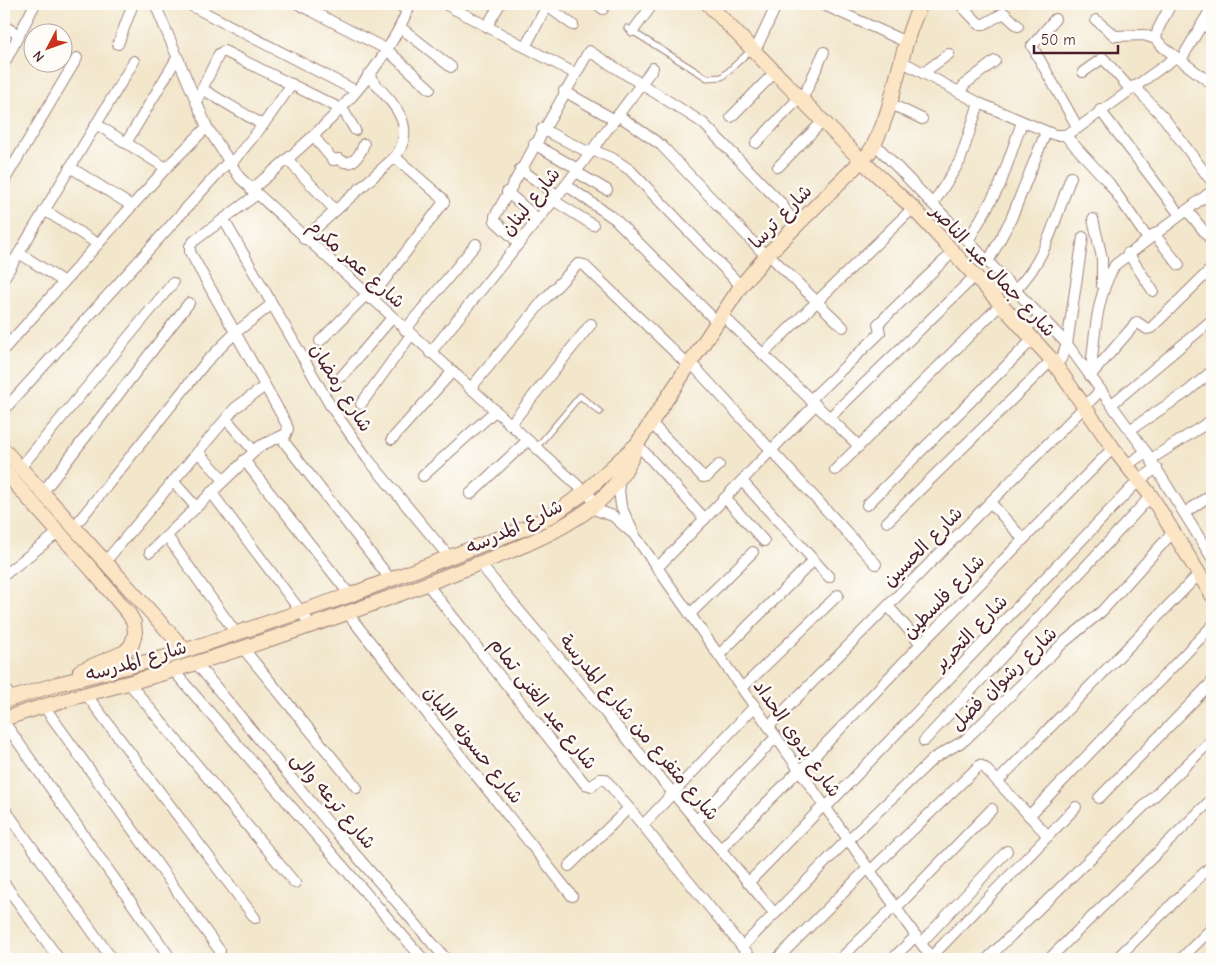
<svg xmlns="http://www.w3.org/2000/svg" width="1216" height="963" font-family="'Comic Neue','Playpen Sans Arabic',sans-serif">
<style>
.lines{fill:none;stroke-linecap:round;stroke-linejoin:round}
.lane-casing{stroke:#9e827b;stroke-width:7}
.street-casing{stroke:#9e827b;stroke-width:12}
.secondary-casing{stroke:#9e827b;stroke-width:16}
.lane{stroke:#fff;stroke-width:5}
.street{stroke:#fff;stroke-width:10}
.secondary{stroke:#fce5c4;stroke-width:14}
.labels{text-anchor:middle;stroke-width:5;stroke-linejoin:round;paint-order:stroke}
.street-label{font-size:19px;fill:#4a1f2b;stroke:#fdfcf7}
</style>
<rect width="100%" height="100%" fill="#fdfcf7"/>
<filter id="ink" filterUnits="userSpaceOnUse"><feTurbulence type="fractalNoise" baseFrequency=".02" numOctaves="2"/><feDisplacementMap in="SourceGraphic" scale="10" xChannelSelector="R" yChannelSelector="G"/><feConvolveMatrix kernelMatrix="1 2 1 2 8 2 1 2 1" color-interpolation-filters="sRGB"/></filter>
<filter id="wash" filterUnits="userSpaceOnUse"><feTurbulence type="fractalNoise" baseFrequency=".0096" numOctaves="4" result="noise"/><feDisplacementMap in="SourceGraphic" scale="20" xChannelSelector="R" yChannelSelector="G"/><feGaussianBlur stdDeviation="1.12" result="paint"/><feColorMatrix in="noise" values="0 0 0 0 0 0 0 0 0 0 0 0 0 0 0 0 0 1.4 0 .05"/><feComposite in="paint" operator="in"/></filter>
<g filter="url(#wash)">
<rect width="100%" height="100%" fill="#f2e6cb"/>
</g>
<g filter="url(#ink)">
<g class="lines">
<!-- lane casing -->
<g class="lane-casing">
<g id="lane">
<path d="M627,28L707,78L722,77L751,50"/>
<path d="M536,448L580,396L600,412"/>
</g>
</g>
<!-- street casing -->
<g class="street-casing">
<g id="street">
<path d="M155,4L207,127L240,178L597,503"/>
<path d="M188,4L356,91"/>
<path d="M298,4L386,49L430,89"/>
<path d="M396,4L408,10"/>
<path d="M445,4L574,73"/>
<path d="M544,4L573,25"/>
<path d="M597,4L603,9"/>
<path d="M822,4L906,42"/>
<path d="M960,4L979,24H984L1004,13L1018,26"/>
<path d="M1055,19L1032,46L1078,128"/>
<path d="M1096,20L1115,36L1144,35L1156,39"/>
<path d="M1202,24L1212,31"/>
<path d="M4,26L19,35"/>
<path d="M487,26L500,4"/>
<path d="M400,27L451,67"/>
<path d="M633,31L653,4"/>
<path d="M1156,39L1163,47L1212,84"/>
<path d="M1156,39L1158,29L1171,4"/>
<path d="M118,44L133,4"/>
<path d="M525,47L548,4"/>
<path d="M755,51L777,4"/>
<path d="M1181,60L1212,7"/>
<path d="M901,61L979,103L1055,135H1065L1078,128L1176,57"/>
<path d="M4,64L35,4"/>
<path d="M1083,72L1103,58L1130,89"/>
<path d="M923,73L949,54"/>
<path d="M1134,86L1164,118L1212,182"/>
<path d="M202,89L263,125"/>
<path d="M564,91L615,120"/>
<path d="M959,92L965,84L995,61"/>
<path d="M802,100L824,52"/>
<path d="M196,102L219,54L224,51L341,109"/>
<path d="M889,103L922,119"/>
<path d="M342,108L355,130"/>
<path d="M1100,110L1180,215"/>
<path d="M618,115L661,145L766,256"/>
<path d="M731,117L775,72"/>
<path d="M96,124L166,168"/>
<path d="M542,129L590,153"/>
<path d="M1065,135L1109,183L1148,239"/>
<path d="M314,137L333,160L339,159C352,169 360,155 364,144"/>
<path d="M126,143L177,58"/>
<path d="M756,143L800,97"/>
<path d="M534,144L578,169"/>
<path d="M875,144L1067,344L1146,452L1212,558"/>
<path d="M592,150L612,158L630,170L741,286"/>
<path d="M287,159L335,210"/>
<path d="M230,165L263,125L292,84"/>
<path d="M70,167L132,206"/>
<path d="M778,167L823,121"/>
<path d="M520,169L557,195"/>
<path d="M576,172L607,190"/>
<path d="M4,181L77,58"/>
<path d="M566,185L615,219L716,321"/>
<path d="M251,190C313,138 380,82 410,4"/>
<path d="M507,192L538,219"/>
<path d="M256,195L194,241L190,246V252L286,423L288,429L284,438L285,443L391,580"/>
<path d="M553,200L593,225"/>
<path d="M933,204L960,161L979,103"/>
<path d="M44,210L98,244"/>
<path d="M1187,210L1211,240"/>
<path d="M1093,219L1102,258V285"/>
<path d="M224,220L330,405L367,458L450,558"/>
<path d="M1154,234L1179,265"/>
<path d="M304,239L395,157C420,123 389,101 368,75"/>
<path d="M968,241L1000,185L1022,122"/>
<path d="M519,243L495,221V216L589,51L703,123L781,203L795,225"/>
<path d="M19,253L64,282"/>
<path d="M1128,253L1153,291"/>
<path d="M768,254L843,327"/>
<path d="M988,262L1011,219L1046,132"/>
<path d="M4,278L134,61"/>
<path d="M1015,290C1046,261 1056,216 1071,177"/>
<path d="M370,299L444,202L442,198L395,157"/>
<path d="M721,314L859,446"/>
<path d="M1024,329L1041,317"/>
<path d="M405,330L476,244"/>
<path d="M320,341L366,295"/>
<path d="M4,349L166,168L207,127"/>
<path d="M430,353L566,185L653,68"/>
<path d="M763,354L913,208"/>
<path d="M690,362L876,564"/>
<path d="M1055,365L1061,359L1067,344L1083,237"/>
<path d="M1091,375L1137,322L1147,329L1151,328L1212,268"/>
<path d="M342,376L392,318"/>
<path d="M1090,376C1095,338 1095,298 1115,265L1212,191"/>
<path d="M470,389L542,302L578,264L584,265L688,365"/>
<path d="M810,400L880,333L878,324L953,252"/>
<path d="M361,404L411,335"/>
<path d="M1112,404L1212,320"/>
<path d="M4,410L228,162"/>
<path d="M829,418L975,276"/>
<path d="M226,419L254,451"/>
<path d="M651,423L703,477L708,476L719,465"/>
<path d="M510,425L591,324"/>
<path d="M1131,429L1187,392L1212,371"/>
<path d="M392,439L452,372"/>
<path d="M637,444L705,519"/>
<path d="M198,452L224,480"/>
<path d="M1151,459L1212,420"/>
<path d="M244,460L350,595"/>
<path d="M1127,465L1146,452"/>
<path d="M20,468L173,283"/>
<path d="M835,470L1001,304"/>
<path d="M423,476L495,411"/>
<path d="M173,481L196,507"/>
<path d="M618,481L621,506L635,536L932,959"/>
<path d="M742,481L829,577"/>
<path d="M43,492L189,303"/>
<path d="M211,492L311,625"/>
<path d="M470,494L527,441"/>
<path d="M725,498L764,541"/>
<path d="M990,502L1023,539"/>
<path d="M867,505L1033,339"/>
<path d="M591,508L613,516L631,532"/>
<path d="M1186,512L1212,494"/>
<path d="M887,522L1052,360"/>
<path d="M74,527L206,362L235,333L272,304"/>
<path d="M167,536L235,632"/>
<path d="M150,552L260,446L286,434"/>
<path d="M105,562L235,408L265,386"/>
<path d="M479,563L775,914"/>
<path d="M657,568L815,405"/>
<path d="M4,575L59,532"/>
<path d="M427,584L585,784L592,786L600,779H605L752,959"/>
<path d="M888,606L921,644"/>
<path d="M348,614L572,896"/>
<path d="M690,614L753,552"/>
<path d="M242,647L357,788"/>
<path d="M719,655L814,560"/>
<path d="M196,663L335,831L446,959"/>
<path d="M173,670L423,959"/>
<path d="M128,682L295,883"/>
<path d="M4,688L12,698"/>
<path d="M742,688L838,595"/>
<path d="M85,693L255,918"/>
<path d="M43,705L220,951"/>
<path d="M4,722L171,959"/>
<path d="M769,726L1101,390"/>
<path d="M924,741L1151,496"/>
<path d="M800,771L921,644L1113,448"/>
<path d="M998,781L1199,574"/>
<path d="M1099,798L1212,682"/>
<path d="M826,807L1139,480L1157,468"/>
<path d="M4,808L112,959"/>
<path d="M1029,816L1212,626"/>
<path d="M696,821L776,737"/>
<path d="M643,825L755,706"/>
<path d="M848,840L934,758L965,740L1063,643L1102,611L1173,532"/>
<path d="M720,850L799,770"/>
<path d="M569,866L629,808"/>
<path d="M870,871L980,765L985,768L1048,836"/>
<path d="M4,883L59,959"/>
<path d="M748,883L824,805"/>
<path d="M896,908L992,809"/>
<path d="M921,943L1007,851"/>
<path d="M742,947L848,839"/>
<path d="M931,957L1076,807"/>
<path d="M777,959L868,868"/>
<path d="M840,959L895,906"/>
<path d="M892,959L916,936"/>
<path d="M987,959L1212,740"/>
<path d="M1049,959L1212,799"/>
<path d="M1116,959L1212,865"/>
<path d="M1181,959L1212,928"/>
</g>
</g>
<!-- secondary casing -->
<g class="secondary-casing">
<g id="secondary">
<path d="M708,4L862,161L913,208L1052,360L1113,448L1151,496L1212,595"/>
<path d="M4,450L185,650"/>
<path d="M4,471L93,571L129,614L134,623L135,633L132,644L125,652L80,671"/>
<path d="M4,701L57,684L166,657L350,595L528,527L554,514L584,493L635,446"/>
<path d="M4,719C60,699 118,687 174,670C267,641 359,611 449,575C497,556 549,539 591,508C612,492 629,469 637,444L741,286L768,254L869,153C897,108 897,51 921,4"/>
</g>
</g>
<!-- lane -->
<use href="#lane" class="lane"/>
<!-- street -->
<use href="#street" class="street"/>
<!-- secondary -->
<use href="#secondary" class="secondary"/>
</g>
</g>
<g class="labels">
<!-- street labels -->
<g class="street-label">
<text transform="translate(530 201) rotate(-51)" y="7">شارع لبنان</text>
<text transform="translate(780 216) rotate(-46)" y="7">شارع ترسا</text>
<text transform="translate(357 263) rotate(42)" y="7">شارع عمر مكرم</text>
<text transform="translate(994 270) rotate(47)" y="7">شارع جمال عبد الناصر</text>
<text transform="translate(342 387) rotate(58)" y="7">شارع رمضان</text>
<text transform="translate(514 526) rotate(-25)" y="7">شارع المدرسه</text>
<text transform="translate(922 546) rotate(-45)" y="7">شارع الحسين</text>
<text transform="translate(943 596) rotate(-46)" y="7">شارع فلسطين</text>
<text transform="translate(970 632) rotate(-46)" y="7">شارع التحرير</text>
<text transform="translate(136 660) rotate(-16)" y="7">شارع المدرسه</text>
<text transform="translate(1003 678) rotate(-44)" y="7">شارع رشوان فضل</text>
<text transform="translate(544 703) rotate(52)" y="7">شارع عبد الغنى تمام</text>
<text transform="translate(640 727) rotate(50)" y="7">شارع متفرع من شارع المدرسة</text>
<text transform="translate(798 738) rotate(55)" y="7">شارع بدوى الحداد</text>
<text transform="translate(474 744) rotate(51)" y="7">شارع حسونه اللبان</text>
<text transform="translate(334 800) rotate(50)" y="7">شارع ترعه والى</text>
</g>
</g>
<!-- margin -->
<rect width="1216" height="963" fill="none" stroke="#fdfcf7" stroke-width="20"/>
<!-- north arrow -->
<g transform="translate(48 48) rotate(229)"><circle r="24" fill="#fdfcf7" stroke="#b5a4a5"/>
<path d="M0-4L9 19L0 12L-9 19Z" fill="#c8321e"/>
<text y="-8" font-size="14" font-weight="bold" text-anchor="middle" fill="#4a1f2b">N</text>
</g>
<!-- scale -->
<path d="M1034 45v8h84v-8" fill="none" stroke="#4a1f2b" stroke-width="2.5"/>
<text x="1041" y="45" font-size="15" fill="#4a1f2b" stroke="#fdfcf7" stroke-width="4" paint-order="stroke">50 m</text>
</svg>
